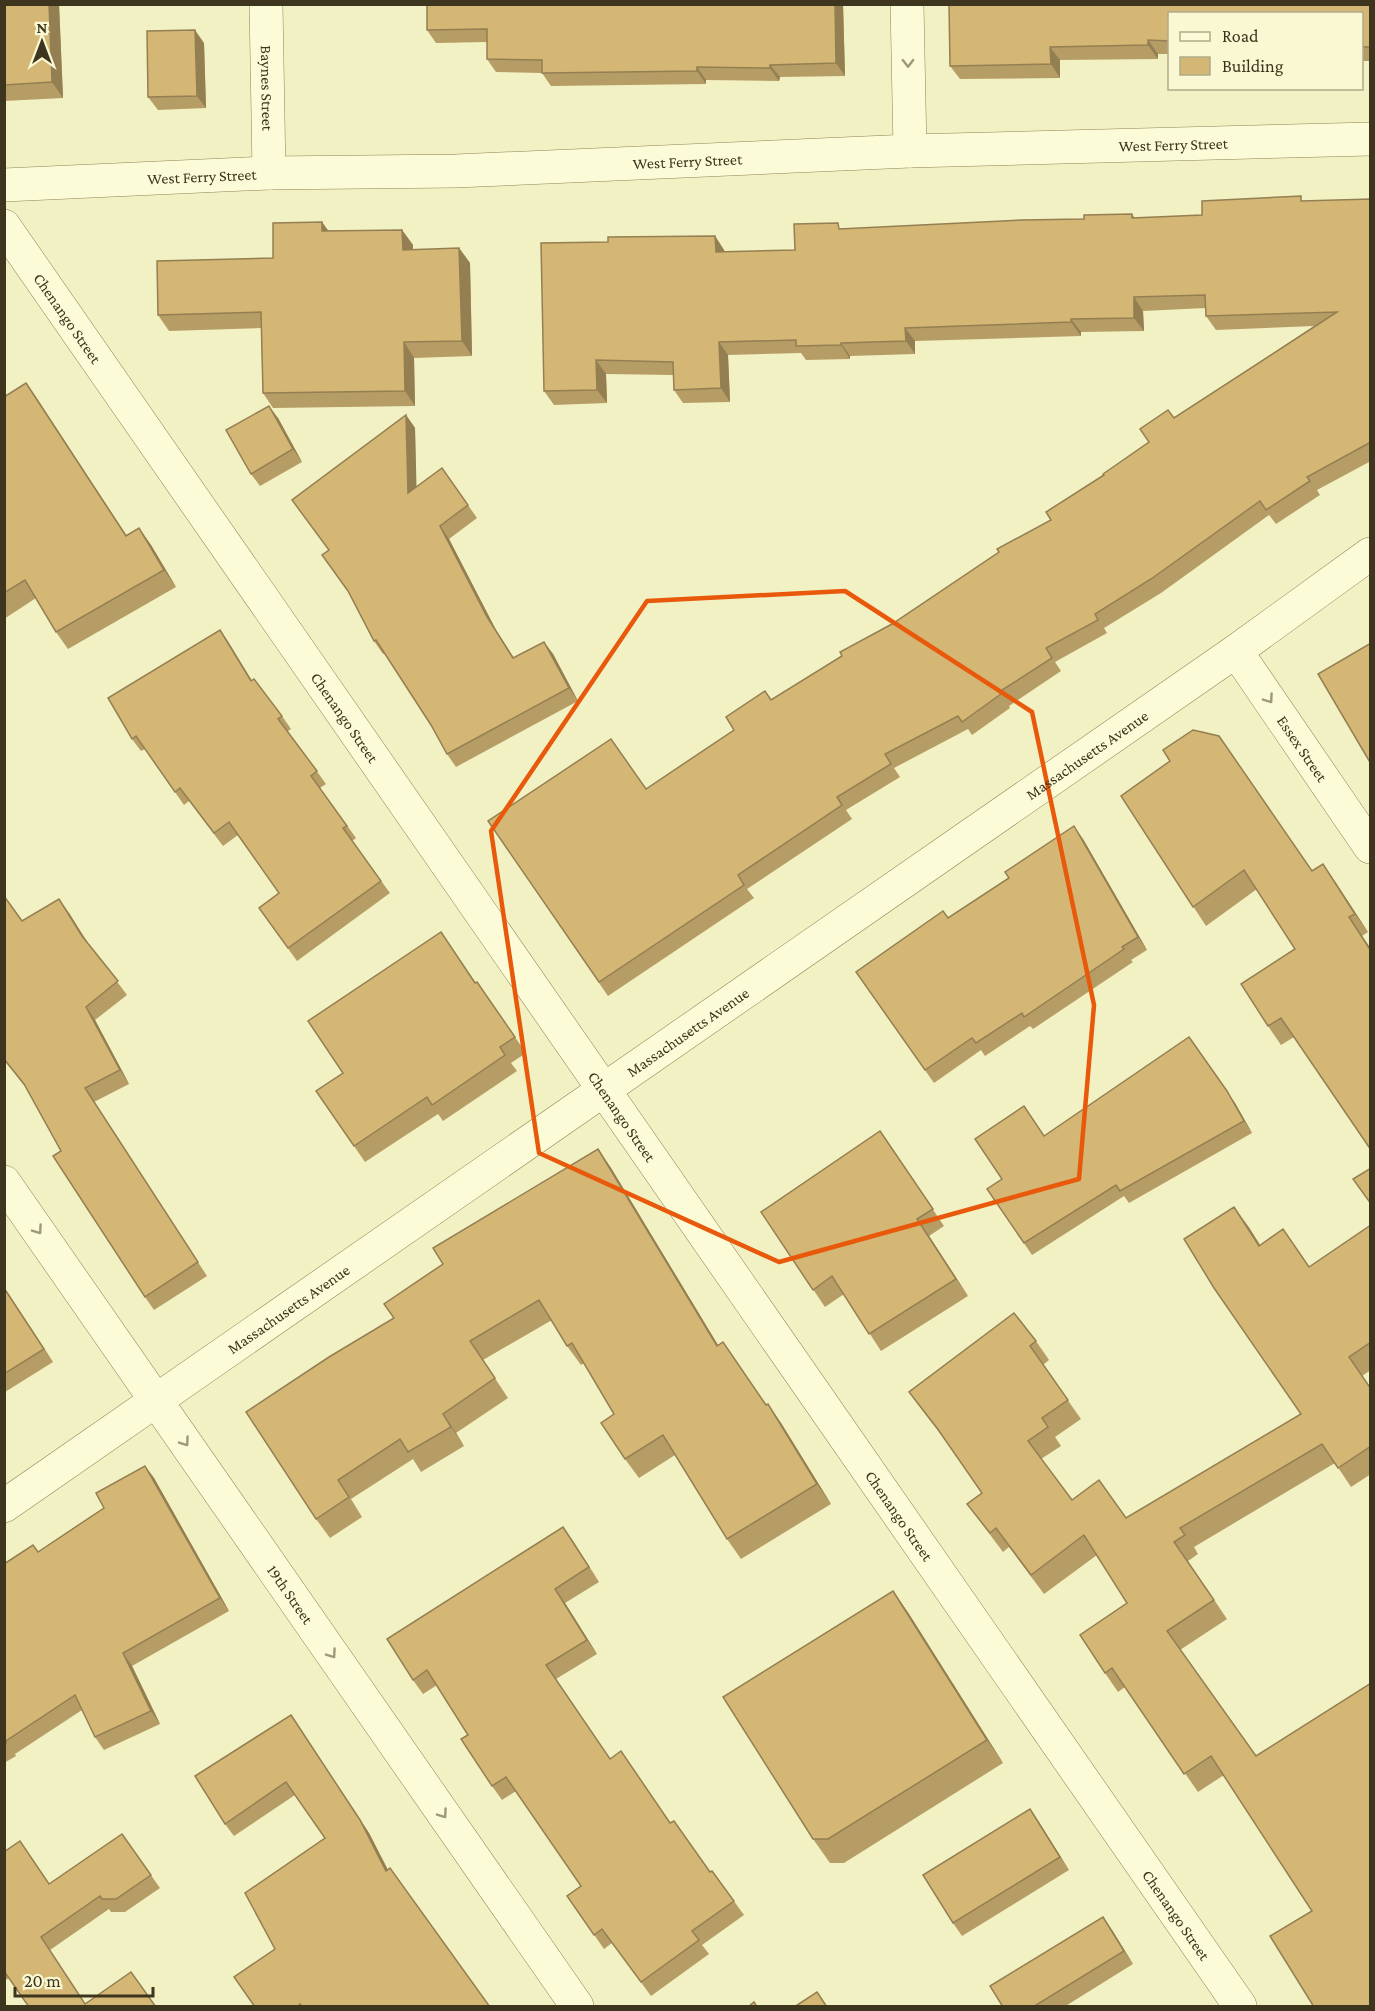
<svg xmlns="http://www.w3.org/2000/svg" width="1375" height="2011" font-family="'Crimson Pro',serif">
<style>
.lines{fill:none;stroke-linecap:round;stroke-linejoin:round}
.minor-casing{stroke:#8f8357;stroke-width:34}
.minor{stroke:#fcfbd7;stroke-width:33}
.wall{fill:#b69d65}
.shaded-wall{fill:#947f52}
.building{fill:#d4b675;stroke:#947f52;stroke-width:1.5}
.oneway{stroke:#9c987a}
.marked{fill:none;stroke:#e8590c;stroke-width:4.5;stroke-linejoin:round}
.labels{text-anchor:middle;stroke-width:4.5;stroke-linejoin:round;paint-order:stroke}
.street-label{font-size:16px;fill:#3d351d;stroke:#f9f8d3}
</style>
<rect width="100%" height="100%" fill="#f2f1c3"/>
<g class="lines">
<!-- minor casing -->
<g class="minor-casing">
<g id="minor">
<path id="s1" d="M266,4L269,173"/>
<path d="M907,4L910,151"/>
<path id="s2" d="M4,185L269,173L456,171L910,151L1370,139"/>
<path id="s3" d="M4,226L1240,2006"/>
<path id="s4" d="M1236,651L1370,847"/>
<path id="s5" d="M4,1182L577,2006"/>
<path id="s6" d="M4,1506L1236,651L1370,554"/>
</g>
</g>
<!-- minor -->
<use href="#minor" class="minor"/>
</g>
<!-- wall -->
<g class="wall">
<path d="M4,4H59L63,98L4,101Z"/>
<path d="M843,4L845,76L780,77L779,81L706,80V84L551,86L542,73L496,72L487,59V42L436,43L427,30Z"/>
<path d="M949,4H1371V61H1362V14H1170V54H1158V59L1060,60V78L960,79L950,66Z"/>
<path d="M204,43L206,108L158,110L148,97Z"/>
<path d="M1371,199V461L1317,490L1320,495L1276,524L1269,515L1161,593L1104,628L1107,633L1055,662L1061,671L1009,706L1010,708L972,735L968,729L894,768L900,777L846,810L852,819L747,889L754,898L608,996L488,821L646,789L734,730L771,700L892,624L1051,520L1104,475L1149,442L1174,418L1314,326L1216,330L1206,316V308L1143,311L1144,331L1081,332V336L915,341V354L850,356V359L806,360L801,353L728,355L730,402L683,403L674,390L673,375L606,374L607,403L554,405L544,391L608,242L715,236L724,250L725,252L795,250L842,229L1084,219L1132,214L1135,218L1202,215L1304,201Z"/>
<path d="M322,222L328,231L402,230L413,245V250L459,248L470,263L472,356L414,358L415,406L273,408L263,393L261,328L169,331L158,315L273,258Z"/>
<path d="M26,383L126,535L139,528L151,545L176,587L68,649L56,632L36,598L4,619V397Z"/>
<path d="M406,415L415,428L416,487L442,468L477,518L449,539L496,630L514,658L544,642L553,654L578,701L456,767L447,754L431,725L385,653L383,654L374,641L329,550L292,500Z"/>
<path d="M278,418L302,462L260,486L251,474Z"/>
<path d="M220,630L252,681L282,716L291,729L288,731L326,784L320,788L356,838L352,841L390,893L297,961L259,908L279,893L238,835L223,846L189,801L184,805L145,749L141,751L132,739Z"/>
<path d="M1121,796L1312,871L1336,883L1368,932L1362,936L1371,949V1150L1294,1037L1281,1045L1268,1026L1295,949L1257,889L1206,926Z"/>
<path d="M1083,839L1147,950L1131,960L1133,962L1033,1029L1030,1026L985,1056L981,1050L934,1083L856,972Z"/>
<path d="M4,895L22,921L69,913L88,943L127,995L95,1020L129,1084L94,1102L207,1276L154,1310L145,1297L61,1151L27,1089L4,1060Z"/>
<path d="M441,932L476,983L477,982L526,1053L511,1063L517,1071L443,1121L438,1114L365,1162L316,1091L343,1073Z"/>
<path d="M1235,1103L1252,1133L1129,1203L1124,1196L1032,1255L987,1189L1002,1179L1044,1136Z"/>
<path d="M880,1131L944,1226L929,1236L968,1296L881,1351L844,1294L825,1307L761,1212Z"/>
<path d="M598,1149L611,1168L718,1345L781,1423L831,1504L741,1559L727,1539L675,1455L639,1478L625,1459L614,1414L584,1363L581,1365L567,1346L552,1320L483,1360L508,1398L456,1433L464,1446L421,1472L413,1459L351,1499L362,1517L330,1538L316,1519L394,1318L443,1264Z"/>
<path d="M1371,1225V1370L1362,1376L1371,1388V1474L1351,1487L1335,1463L1194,1547L1198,1554L1188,1561L1227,1619L1180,1650L1312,1911L1224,1775L1198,1792L1125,1687L1118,1692L1105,1673L1127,1603L1097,1555L1044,1594L1009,1547L1003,1552L967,1504L982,1493L949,1445L922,1410L909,1392L1036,1341L1049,1360L1043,1365L1081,1419L1055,1437L1061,1446L1041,1459L1072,1500L1126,1518L1301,1414L1248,1226L1260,1245L1309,1267Z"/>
<path d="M4,1287L53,1362L5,1392L4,1391Z"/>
<path d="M145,1466L154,1478L229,1611L132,1666L160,1724L104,1750L95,1737L82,1710L15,1754L16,1756L4,1763V1564L38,1552L104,1508Z"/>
<path d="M563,1527L599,1582L565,1603L597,1654L556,1679L610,1759L670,1823L710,1872L712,1871L744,1915L702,1945L709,1954L651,1996L612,1943L604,1949L567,1896L581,1886L516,1791L502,1800L492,1786L468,1735L437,1685L423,1694L413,1680Z"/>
<path d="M893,1591L909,1614L1003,1763L844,1863H830L813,1839Z"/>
<path d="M291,1715L369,1833L388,1870L490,2007H255L275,1949L325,1838L295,1795L234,1836L225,1824Z"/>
<path d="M1030,1809L1069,1870L962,1936L953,1923Z"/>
<path d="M122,1834L160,1888L125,1912H111L109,1909L50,1950L85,2004L156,2007H29L9,1978L4,1981V1852L49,1884Z"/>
<path d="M1112,1930L1133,1964L1064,2007H1003Z"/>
</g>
<!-- shaded-wall -->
<g class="shaded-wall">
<path d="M49,4H59L63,98L52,82Z"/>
<path d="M835,4H843L845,76L836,63Z"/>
<path d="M195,30L204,43L206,108L197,96Z"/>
<path d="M1148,40L1158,54V59L1148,45Z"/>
<path d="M1050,47L1060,60V78L1051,64Z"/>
<path d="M770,65L780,77L779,81L770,68Z"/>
<path d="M697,67L706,80V84L697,71Z"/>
<path d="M322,222L333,237L322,231Z"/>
<path d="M402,230L413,245V265L403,250Z"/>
<path d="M715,236L724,250L725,265L716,252Z"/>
<path d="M459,248L470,263L472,356L462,341Z"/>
<path d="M1134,297L1143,311L1144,331L1134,318Z"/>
<path d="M1071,319L1081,332V336L1071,322Z"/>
<path d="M905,328L915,341V354L906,341Z"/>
<path d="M404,342L414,358L415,406L405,391Z"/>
<path d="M719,342L728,355L730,402L721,388Z"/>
<path d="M841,343L850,356V359L841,345Z"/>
<path d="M596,360L606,374L607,403L597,390Z"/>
<path d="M26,383L38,400L138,553L126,536Z"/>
<path d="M269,406L278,418L302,462L293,449Z"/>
<path d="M406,415L415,428L417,506L408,493Z"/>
<path d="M440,526L449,539L496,630L522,671L487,617Z"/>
<path d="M139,528L151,545L176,587L164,570Z"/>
<path d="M220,630L229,643L260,694L251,681Z"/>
<path d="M544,642L553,654L578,701L569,688Z"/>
<path d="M1074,826L1083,839L1147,950L1138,937Z"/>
<path d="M1323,864L1336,883L1368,932L1355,914Z"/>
<path d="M59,899L69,913L92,950L82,936Z"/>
<path d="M1349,917L1371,949V951Z"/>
<path d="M86,1007L95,1020L129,1084L120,1070Z"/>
<path d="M1189,1037L1235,1103L1252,1133L1244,1121Z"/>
<path d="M598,1149L611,1168L730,1365L717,1346Z"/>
<path d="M1234,1207L1248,1226L1272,1264L1259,1246Z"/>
<path d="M917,1219L929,1236L968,1296L956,1279Z"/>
<path d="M4,1287L53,1362L44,1349Z"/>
<path d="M768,1404L781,1423L831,1504L817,1484Z"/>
<path d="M443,1414L456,1433L464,1446L451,1427Z"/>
<path d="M145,1466L154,1478L229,1611L220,1598Z"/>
<path d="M563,1527L573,1541L599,1582L589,1567Z"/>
<path d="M555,1589L565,1603L597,1654L587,1640Z"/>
<path d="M893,1591L909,1614L1003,1763L987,1740Z"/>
<path d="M123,1653L132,1666L160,1724L151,1711Z"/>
<path d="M291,1715L369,1833L395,1884L386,1871Z"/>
<path d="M1030,1809L1039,1822L1069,1870L1060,1857Z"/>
<path d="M1103,1917L1112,1930L1133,1964L1124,1951Z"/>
</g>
<!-- building -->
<g class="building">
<path d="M4,4H49L52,82L4,85Z"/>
<path d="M427,4H835L836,63L770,65V68L697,67V71L542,73V60L487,59V29L427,30Z"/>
<path d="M949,4H1371V47H1362V14H1170V41L1148,40V45L1050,47L1051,64L950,66Z"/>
<path d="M195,30L197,96L148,97L147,31Z"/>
<path d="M1301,196V201L1371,199V442L1307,477L1310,481L1266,510L1260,501L1151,579L1095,614L1098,620L1046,648L1052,658L999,692L1001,694L962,722L958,716L885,754L891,764L837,797L842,805L738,875L744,885L599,982L488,821L611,739L646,789L734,730L726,717L765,691L771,700L842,656L840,652L892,624L999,552L997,549L1051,520L1046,512L1104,475L1103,474L1149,442L1140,429L1168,410L1174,418L1337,312L1206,316L1205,295L1134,297V318L1071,319V322L905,328L906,341L841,343V345L796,346V340L719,342L721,388L674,390L673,362L596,360L597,390L544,391L541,243L608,242V237L715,236L716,252L795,250L794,224L838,223L839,229L1021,220L1084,219V215L1132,214V218L1202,215V201Z"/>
<path d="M322,222V231L402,230L403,250L459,248L462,341L404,342L405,391L263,393L261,312L158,315L157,261L273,258V223Z"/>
<path d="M26,383L126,536L139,528L164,570L56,632L25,580L4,593V397Z"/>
<path d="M269,406L293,449L251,474L226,430Z"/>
<path d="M406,415L408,493L442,468L468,505L440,526L487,617L513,658L544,642L569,688L447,754L431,725L376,640L374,641L348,591L322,555L329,550L292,500Z"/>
<path d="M220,630L251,681L254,679L282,716L278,719L317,771L311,776L347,826L343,828L381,881L288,948L259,908L279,893L229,822L214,833L180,788L175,792L136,736L132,739L108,698Z"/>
<path d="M1371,643V764L1318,674Z"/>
<path d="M1193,730L1219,736L1312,871L1323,864L1355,914L1349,917L1371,951V1150L1281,1018L1268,1026L1241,984L1295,949L1244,870L1193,907L1121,796L1170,761L1163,750Z"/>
<path d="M1074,826L1138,937L1122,947L1124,949L1024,1017L1022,1013L976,1043L972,1038L925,1070L856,972L943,911L948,918L1009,878L1005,872Z"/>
<path d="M4,896L22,921L59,899L82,936L118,981L86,1007L120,1070L85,1088L198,1262L145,1297L53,1156L61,1151L24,1084L4,1059Z"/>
<path d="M441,932L475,983L477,982L515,1037L500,1047L505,1055L432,1105L427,1097L354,1146L316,1091L343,1073L308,1021Z"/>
<path d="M1189,1037L1227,1091L1244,1121L1120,1191L1116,1185L1024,1243L987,1189L1002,1179L975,1139L1024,1106L1044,1136Z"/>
<path d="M880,1131L933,1209L917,1219L956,1279L869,1334L832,1276L813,1290L761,1212Z"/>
<path d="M598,1149L717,1346L723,1342L766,1405L768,1404L817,1484L727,1539L663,1435L625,1459L601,1423L614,1414L572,1343L567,1346L539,1300L470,1341L495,1378L443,1414L451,1427L408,1452L400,1439L338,1480L349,1497L316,1519L246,1412L329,1357L394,1318L384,1304L443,1264L433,1248Z"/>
<path d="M1371,1168V1204L1353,1179Z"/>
<path d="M1234,1207L1259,1246L1283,1229L1309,1267L1371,1225V1342L1349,1357L1371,1389V1446L1338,1468L1322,1444L1180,1528L1185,1535L1174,1542L1214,1600L1167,1631L1256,1756L1371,1683V2007H1314L1270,1936L1312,1911L1211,1756L1184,1774L1112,1668L1105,1673L1080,1635L1127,1603L1084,1535L1031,1575L996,1528L990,1533L967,1504L982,1493L937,1428L909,1392L1014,1313L1036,1341L1030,1346L1068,1400L1042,1418L1048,1427L1028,1441L1072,1500L1099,1480L1126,1518L1301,1414L1214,1288L1184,1239Z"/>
<path d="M4,1288L44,1349L4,1374Z"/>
<path d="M145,1466L220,1598L123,1653L151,1711L95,1737L75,1695L6,1741V1743L4,1744V1564L33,1545L38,1552L104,1508L96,1493Z"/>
<path d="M563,1527L589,1567L555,1589L587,1640L546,1665L610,1759L621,1751L670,1823L674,1821L710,1872L712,1871L734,1901L692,1931L699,1940L641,1982L602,1929L594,1935L567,1896L581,1886L506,1777L492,1786L461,1739L468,1735L427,1670L413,1680L387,1639Z"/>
<path d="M893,1591L987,1740L828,1839H813L723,1697Z"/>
<path d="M291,1715L360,1820L386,1871L390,1868L490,2007H302L300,2004L297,2007H255L234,1977L275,1949L245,1893L325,1838L286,1782L225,1824L195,1776Z"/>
<path d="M1030,1809L1060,1857L953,1923L923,1875Z"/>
<path d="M122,1834L151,1875L116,1899H102L100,1896L41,1937L85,2004L131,1972L156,2007H29L4,1971V1852L20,1841L49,1884Z"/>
<path d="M1103,1917L1124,1951L1033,2007H1003L990,1986Z"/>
<path d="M817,1992L827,2007H794Z"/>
<path d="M754,2002L757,2007H748Z"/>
</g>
<!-- one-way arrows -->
<defs><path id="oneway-chevron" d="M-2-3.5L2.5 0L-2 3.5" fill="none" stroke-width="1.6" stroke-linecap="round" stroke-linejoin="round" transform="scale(1.5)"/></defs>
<g class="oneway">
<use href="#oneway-chevron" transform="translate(908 63) rotate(89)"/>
<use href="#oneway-chevron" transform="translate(1269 699) rotate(55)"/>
<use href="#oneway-chevron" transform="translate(38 1230) rotate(55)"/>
<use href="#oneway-chevron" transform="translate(185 1442) rotate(55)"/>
<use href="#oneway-chevron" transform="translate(332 1654) rotate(55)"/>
<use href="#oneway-chevron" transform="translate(443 1814) rotate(55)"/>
</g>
<!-- marked area -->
<path class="marked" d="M845,591L1032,712L1094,1005L1079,1179L779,1262L539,1153L491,831L647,601Z"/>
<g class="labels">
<!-- street labels -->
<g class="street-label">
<text dy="6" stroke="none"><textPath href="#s1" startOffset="84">Baynes Street</textPath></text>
<text dy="6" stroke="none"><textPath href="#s2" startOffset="1170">West Ferry Street</textPath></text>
<text dy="6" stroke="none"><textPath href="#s2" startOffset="684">West Ferry Street</textPath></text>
<text dy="6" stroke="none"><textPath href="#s2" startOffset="198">West Ferry Street</textPath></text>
<text dy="6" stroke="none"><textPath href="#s3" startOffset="112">Chenango Street</textPath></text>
<text dy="6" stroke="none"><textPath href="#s3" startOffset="598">Chenango Street</textPath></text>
<text dy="6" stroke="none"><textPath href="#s4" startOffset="118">Essex Street</textPath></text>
<text dy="6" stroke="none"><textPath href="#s6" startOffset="1318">Massachusetts Avenue</textPath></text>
<text dy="6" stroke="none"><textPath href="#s6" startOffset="832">Massachusetts Avenue</textPath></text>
<text dy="6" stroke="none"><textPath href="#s3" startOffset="1084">Chenango Street</textPath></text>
<text dy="6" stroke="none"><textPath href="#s6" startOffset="346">Massachusetts Avenue</textPath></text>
<text dy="6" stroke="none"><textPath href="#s3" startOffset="1570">Chenango Street</textPath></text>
<text dy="6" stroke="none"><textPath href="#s5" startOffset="502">19th Street</textPath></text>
<text dy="6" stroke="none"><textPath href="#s3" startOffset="2056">Chenango Street</textPath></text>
</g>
</g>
<!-- border -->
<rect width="1375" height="2011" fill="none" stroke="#3d351d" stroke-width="12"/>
<!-- legend -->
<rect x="1168" y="12" width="195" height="78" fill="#f9f8d3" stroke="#aeaa8a" stroke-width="1.5"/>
<rect x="1180" y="32" width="30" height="9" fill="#fcfbd7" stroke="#aeaa8a" stroke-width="1.5"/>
<text x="1222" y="42" font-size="18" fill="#3d351d">Road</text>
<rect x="1180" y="57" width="30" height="18" fill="#d4b675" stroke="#aeaa8a" stroke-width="1.5"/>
<text x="1222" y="72" font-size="18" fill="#3d351d">Building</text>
<!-- north arrow -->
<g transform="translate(42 42)" stroke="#f9f8d3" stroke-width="4.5" paint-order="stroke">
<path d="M0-4.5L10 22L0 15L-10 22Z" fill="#3d351d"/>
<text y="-9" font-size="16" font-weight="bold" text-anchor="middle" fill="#3d351d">N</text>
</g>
<!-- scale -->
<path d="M15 1987v9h138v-9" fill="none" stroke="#3d351d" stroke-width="3"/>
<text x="24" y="1987" font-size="18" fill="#3d351d" stroke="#f9f8d3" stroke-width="4.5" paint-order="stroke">20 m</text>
</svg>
